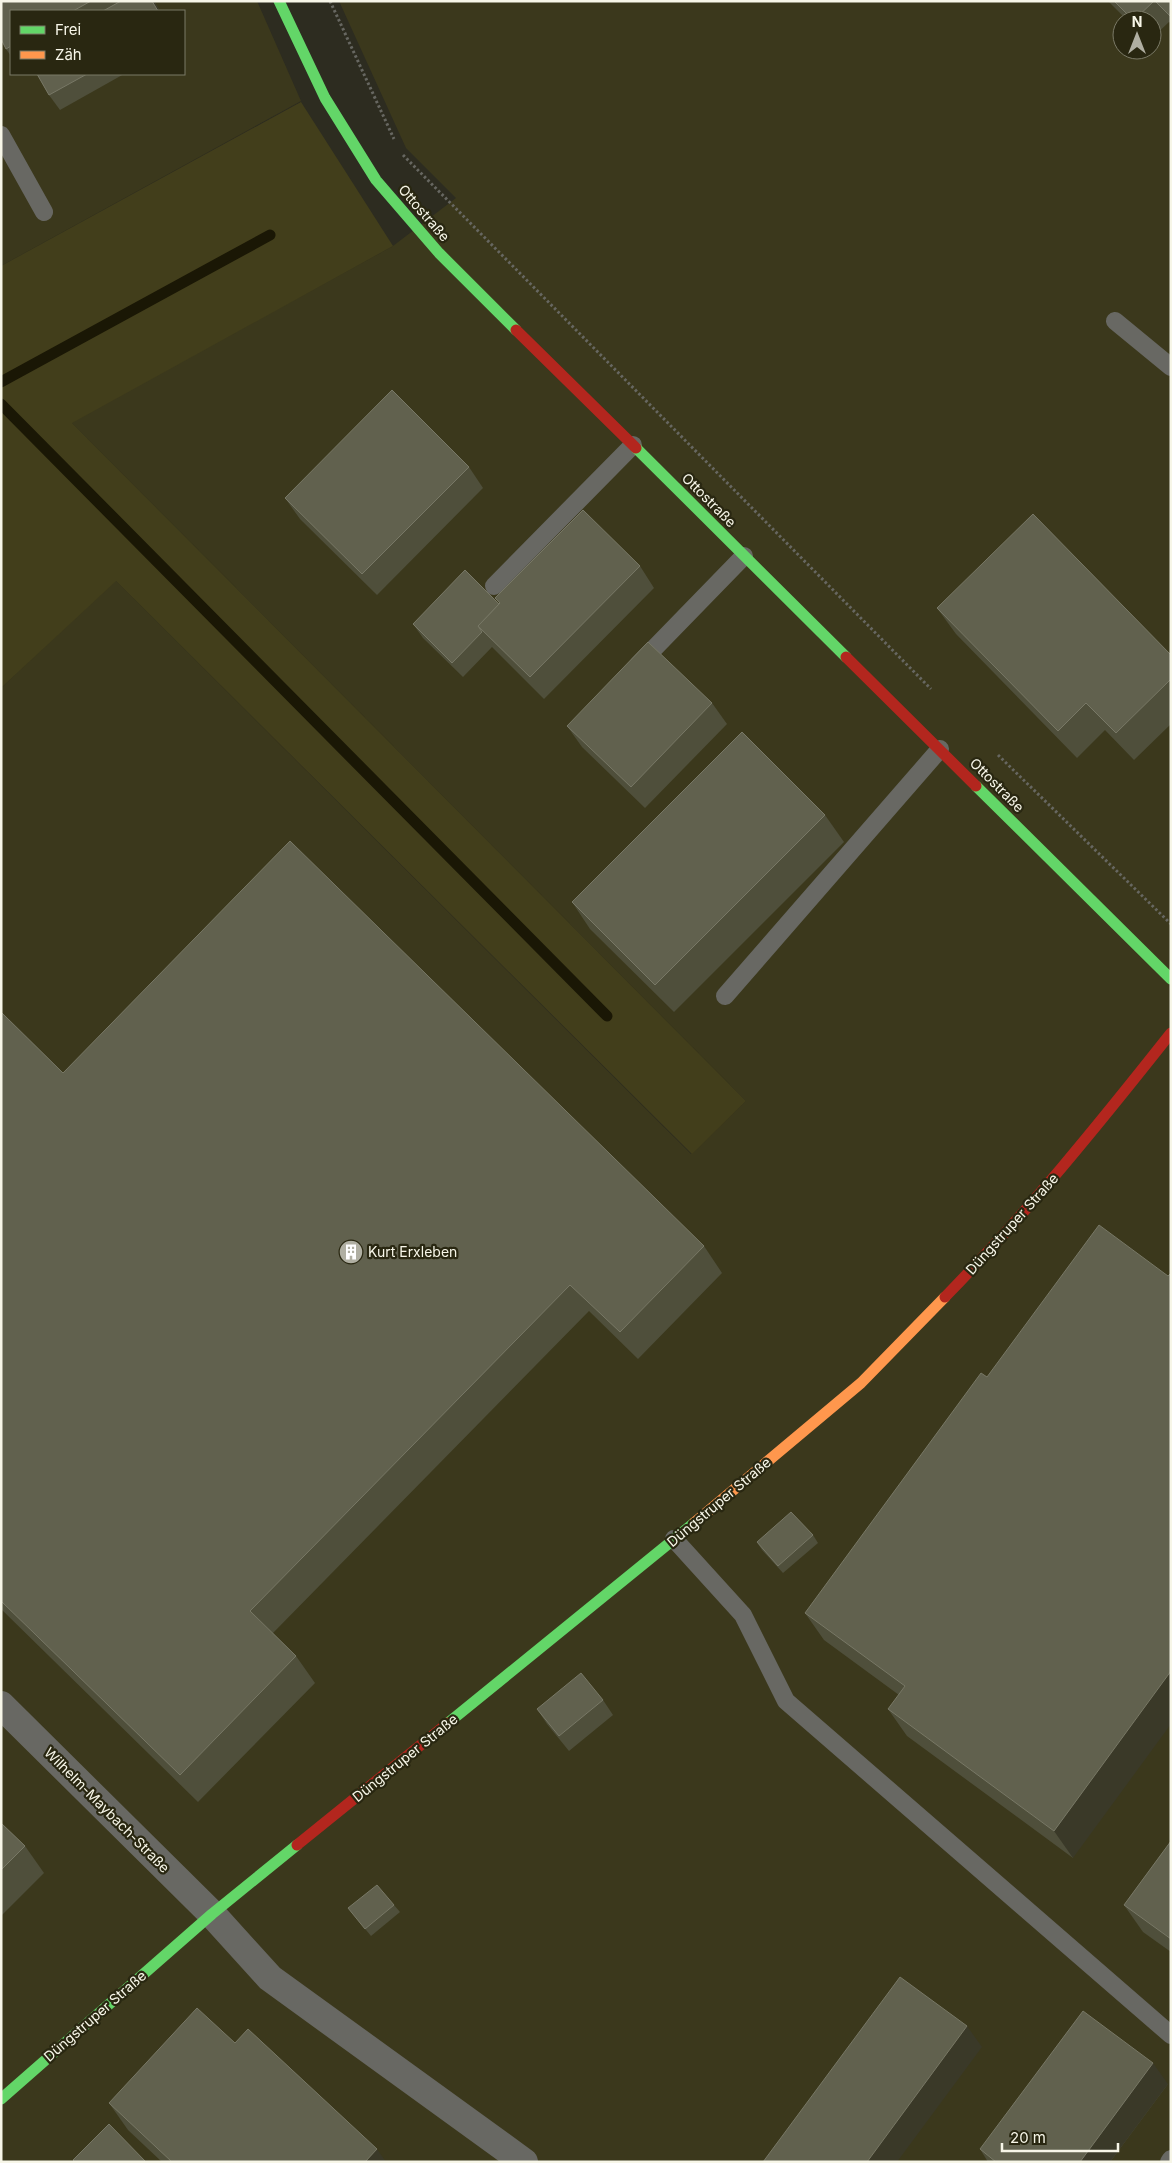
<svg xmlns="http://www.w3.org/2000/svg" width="1172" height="2163" font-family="Inter,sans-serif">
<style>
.built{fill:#3b381c;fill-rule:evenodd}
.green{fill:#423e1b}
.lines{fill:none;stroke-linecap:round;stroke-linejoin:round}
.stream{stroke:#1a1705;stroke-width:11}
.path{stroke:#676761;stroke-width:3;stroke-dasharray:2.5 2.5;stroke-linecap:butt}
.lane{stroke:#686863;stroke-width:18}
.street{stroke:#686863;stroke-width:28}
.fast{stroke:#63d668;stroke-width:11}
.slow{stroke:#ff974d;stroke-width:11}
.jam{stroke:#b3261e;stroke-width:11}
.wall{fill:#4f4f3b}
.shaded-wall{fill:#3a3928}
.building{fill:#61614e;stroke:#787866}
.labels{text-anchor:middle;stroke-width:4.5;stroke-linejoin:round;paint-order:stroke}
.street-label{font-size:14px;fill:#f7f6e8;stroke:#292711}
.poi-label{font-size:14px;fill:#f7f6e8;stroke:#292711;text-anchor:start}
</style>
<rect width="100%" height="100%" fill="#2d2c20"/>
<!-- built -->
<g class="built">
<path d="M1,1H257L301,101L1,266ZM11,11H184V74H11Z"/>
<path d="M339,1H1171V2162H1V688L115,580L691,1154L746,1101L71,422L393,246L456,198L406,148ZM1122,20H1152V50H1122Z"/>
</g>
<!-- green -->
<path class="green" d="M301,102L393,246L72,423L746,1101L692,1154L116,581L1,688V266Z"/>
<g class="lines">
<!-- stream -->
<g class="stream">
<path d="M1,382L270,235"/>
<path d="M1,404L607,1016"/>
</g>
<!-- path -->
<g class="path">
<path d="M330,1L394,139"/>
<path d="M403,155L931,689"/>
<path d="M998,755L1171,924"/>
</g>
<!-- lane -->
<g class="lane">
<path d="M1,135L44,212"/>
<path d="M1115,321L1171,367"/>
<path d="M494,586L633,445"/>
<path d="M638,665L744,556"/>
<path d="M725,996L940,749"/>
<path d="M674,1539L743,1615L786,1701L1171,2035"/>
<path d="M1169,2162L1171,2159"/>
</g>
<!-- street -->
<path class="street" d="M1,1705L212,1914L270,1978L524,2162"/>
<!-- fast -->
<g class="fast">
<path d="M279,1L325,98L376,180L439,253L516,330"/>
<path d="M636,448L846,657"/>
<path d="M976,786L1171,979"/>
<path d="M448,1723L694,1523"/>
<path d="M1,2099L212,1914L297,1845"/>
</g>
<!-- slow -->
<path class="slow" d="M694,1523L861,1383L945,1297"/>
<!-- jam -->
<g class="jam">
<path d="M516,330L636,448"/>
<path d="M846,657L976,786"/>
<path d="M945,1297C1026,1214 1099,1124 1171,1033"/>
<path d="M297,1845L448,1723"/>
</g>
</g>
<!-- wall -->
<g class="wall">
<path d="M1,1H154L160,11H11V56L6,49Z"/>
<path d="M1108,1H1171V23L1169,22L1152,38V20H1127Z"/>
<path d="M37,74H124L60,110L49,95Z"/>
<path d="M469,467L483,488L377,595L300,519L285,498Z"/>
<path d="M640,566L654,588L544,699L492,647L463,677L423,638L413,624L499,603L495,598Z"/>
<path d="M937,608L1171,655V724L1134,760L1105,730L1077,758L956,634Z"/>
<path d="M712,703L727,724L645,808L582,747L567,726Z"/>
<path d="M825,815L844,842L674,1012L590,929L572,902Z"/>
<path d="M1,1012L63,1073L704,1246L722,1273L638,1359L589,1311L273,1633L296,1656L315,1683L198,1802L1,1609Z"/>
<path d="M1168,1276L1073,1858L907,1736L888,1709L899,1695L824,1640L805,1613L987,1377Z"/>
<path d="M813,1535L818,1543L783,1573L762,1550L757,1542Z"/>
<path d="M603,1700L613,1715L569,1751L547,1724L537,1709Z"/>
<path d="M1,1823L25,1846L44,1873L1,1916Z"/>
<path d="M1171,1841V1952L1143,1932L1124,1905Z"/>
<path d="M394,1905L400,1912L371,1936L348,1908Z"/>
<path d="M235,2043L386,2162H162L128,2130L109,2103Z"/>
<path d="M1168,2084L1110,2162H988L980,2149Z"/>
</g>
<!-- shaded-wall -->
<g class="shaded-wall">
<path d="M152,1H154L160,11H158Z"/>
<path d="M1171,1671V1724L1073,1858L1054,1831Z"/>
<path d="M967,2026L982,2047L897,2162H867Z"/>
<path d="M1153,2063L1168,2084L1110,2162H1080Z"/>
<path d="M377,2149L386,2162H365Z"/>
</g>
<!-- building -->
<g class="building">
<path d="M1,1H91L73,11H11V46L6,49L1,39Z"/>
<path d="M121,1H152L158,11H103Z"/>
<path d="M1114,1H1154L1134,20H1133Z"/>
<path d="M1155,1H1171V17Z"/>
<path d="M37,74H87L49,95Z"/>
<path d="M392,390L469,467L362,574L285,498Z"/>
<path d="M583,510L640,566L530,677L478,626L500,603L495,598Z"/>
<path d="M1033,514L1171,655V679L1116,733L1086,703L1058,731L937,608Z"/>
<path d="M465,570L499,604L478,626L482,632L452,663L413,624Z"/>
<path d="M648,642L712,703L631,787L567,726Z"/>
<path d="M742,732L825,815L655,985L572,902Z"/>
<path d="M290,841L704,1246L620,1332L570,1285L250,1611L296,1656L180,1775L1,1601V1012L63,1073Z"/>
<path d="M1099,1225L1168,1276L1171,1273V1671L1054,1831L888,1709L905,1686L805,1613L981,1373L987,1377Z"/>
<path d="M791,1512L813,1535L778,1566L757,1542Z"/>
<path d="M581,1673L603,1700L559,1736L537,1709Z"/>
<path d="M1,1823L25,1846L1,1870Z"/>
<path d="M1171,1841V1939L1124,1905Z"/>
<path d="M377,1885L394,1905L365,1929L348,1908Z"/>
<path d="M900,1977L967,2026L867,2162H763Z"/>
<path d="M197,2008L235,2043L248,2029L377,2149L365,2162H172L109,2103Z"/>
<path d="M1083,2011L1153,2063L1080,2162H996L980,2149Z"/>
<path d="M109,2124L146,2162H75L73,2160Z"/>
</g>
<!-- icons -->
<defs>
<g id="building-disc" transform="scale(1.25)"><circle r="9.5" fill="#b0afa2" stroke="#292711"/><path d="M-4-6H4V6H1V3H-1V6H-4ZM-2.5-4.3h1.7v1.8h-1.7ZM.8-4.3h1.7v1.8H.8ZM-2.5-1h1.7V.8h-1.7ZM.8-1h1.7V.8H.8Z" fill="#fff"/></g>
</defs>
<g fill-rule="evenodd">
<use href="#building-disc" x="351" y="1252"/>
</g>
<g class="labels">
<!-- street labels -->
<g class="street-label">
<text transform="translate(424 213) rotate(49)" y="5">Ottostraße</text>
<text transform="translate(709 500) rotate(45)" y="5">Ottostraße</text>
<text transform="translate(997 785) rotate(45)" y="5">Ottostraße</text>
<text transform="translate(1012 1224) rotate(-48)" y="5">Düngstruper Straße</text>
<text transform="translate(719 1502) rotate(-40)" y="5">Düngstruper Straße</text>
<text transform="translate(405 1758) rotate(-39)" y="5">Düngstruper Straße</text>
<text transform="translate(107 1810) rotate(45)" y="5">Wilhelm-Maybach-Straße</text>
<text transform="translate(95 2016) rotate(-41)" y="5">Düngstruper Straße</text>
</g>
<!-- poi labels -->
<g class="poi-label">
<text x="368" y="1257">Kurt Erxleben</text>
</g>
</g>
<!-- border -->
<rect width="1172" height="2163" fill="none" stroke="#f7f6e8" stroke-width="5"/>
<!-- legend -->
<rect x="10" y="10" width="175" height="65" fill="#292711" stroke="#7b7a67"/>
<rect x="20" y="26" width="25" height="8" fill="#63d668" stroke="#7b7a67"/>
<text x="55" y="35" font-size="15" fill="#f7f6e8">Frei</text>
<rect x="20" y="51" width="25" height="8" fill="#ff974d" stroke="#7b7a67"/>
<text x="55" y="60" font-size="15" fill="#f7f6e8">Zäh</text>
<!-- north arrow -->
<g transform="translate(1137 35)"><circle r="24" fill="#292711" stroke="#7b7a67"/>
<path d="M0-4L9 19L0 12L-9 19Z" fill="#b0afa2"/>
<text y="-8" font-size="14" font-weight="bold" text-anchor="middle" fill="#f7f6e8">N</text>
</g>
<!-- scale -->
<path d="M1002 2143v8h116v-8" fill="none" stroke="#f7f6e8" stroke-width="2.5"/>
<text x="1010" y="2143" font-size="15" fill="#f7f6e8" stroke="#292711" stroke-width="4" paint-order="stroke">20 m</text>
</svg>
